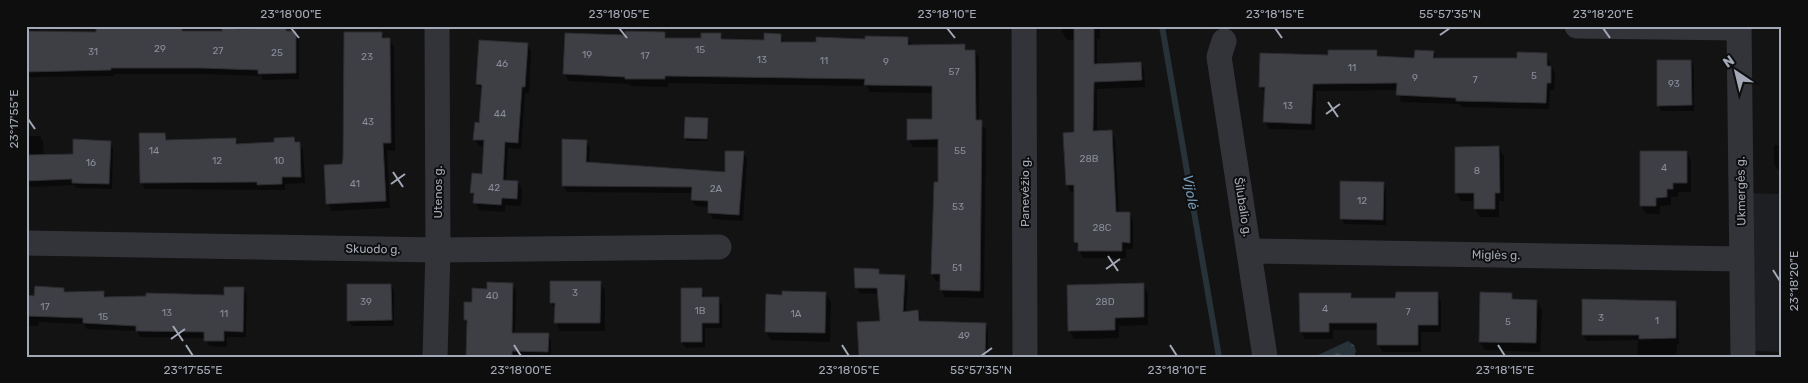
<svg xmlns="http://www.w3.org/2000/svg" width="1808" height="383" font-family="Rubik,sans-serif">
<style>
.built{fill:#1e1f22}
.water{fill:url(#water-ripples)}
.shadow{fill:#0007}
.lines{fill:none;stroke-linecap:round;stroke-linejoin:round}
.stream{stroke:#283239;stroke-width:6}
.building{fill:#3e3f45;stroke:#2c2c31}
.street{stroke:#33343a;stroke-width:25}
.ticks{fill:none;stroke:#a3a9b6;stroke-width:2}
.labels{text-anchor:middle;stroke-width:4;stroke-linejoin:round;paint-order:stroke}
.number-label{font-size:10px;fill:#8a8e9a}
.street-label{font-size:12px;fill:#a3a9b6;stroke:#0e0e0f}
.water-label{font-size:14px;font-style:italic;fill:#769ab5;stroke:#0e0e0f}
.neatline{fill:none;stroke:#a3a9b6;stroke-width:2}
.ticks-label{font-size:12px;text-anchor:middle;fill:#a3a9b6}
</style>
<defs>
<pattern id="water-ripples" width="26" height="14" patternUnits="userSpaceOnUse" patternTransform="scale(1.25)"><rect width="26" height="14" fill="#283239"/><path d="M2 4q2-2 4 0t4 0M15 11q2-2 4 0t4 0" fill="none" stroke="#444d53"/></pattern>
</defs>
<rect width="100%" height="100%" fill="#131314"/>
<!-- built -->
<path class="built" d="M1741,193L1782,194V352L1743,350Z"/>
<!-- water -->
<path class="water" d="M1348,341L1354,345L1356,351L1354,357H1314Z"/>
<!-- shadow -->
<g class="shadow">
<path d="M26,26H37L39,32L97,33L181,29L183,32L223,33L237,28L238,30L295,32L299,38V79L263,80L261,76L203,74H114V76L26,77Z"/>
<path d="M1062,26H1100V39H1097V65L1140,63L1144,71L1145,87L1097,89V132H1111L1115,139L1119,213H1129L1133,221V249H1126V258H1083L1075,242V192H1071L1067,185L1075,134V40H1067L1062,32Z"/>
<path d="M381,33L385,39H389L394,47L395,151L387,150L390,208L332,211L328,204L343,165Z"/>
<path d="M664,33L668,39L702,40L720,34L724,40L765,41L780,35L785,43L908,38L912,46H964L967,51H975L979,58V122L986,129L984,298L945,297L941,289V281H936L932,274L940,184V147H913L908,139L933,120V93L870,92L867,86L668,83V87L631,86L629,84L569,81L565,74L627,36Z"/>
<path d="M527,44L531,51L529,94L525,93L521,149L508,148L506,182H518L522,189L521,206L505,205V212L479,210L472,192L483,175L485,147L479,146L475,139L480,124L483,91L477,84Z"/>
<path d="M1376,51L1380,57L1416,60L1433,52L1437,59H1519L1546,54L1555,74L1554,90H1550L1549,109L1461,107L1460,104L1401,102L1398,90L1316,91L1315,130L1269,129L1265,122L1266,94L1261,87L1262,55L1329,57Z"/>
<path d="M1691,61L1694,67V111H1662L1658,105Z"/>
<path d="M707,119L708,141H687L685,138Z"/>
<path d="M165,134L168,141L235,139L239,145L276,143L294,138L303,150L305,183L285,184V190L145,189L141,182Z"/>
<path d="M26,136H40L43,142L44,156L74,155L110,142L113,148L112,189L76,188L75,185L30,187L26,182Z"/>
<path d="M586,141L590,148L589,164L726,173L743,152L747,159L743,221L713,219L709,212V207L696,206L692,200L693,193L567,192L563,185Z"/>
<path d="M1774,145H1782V170H1778L1774,164Z"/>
<path d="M1499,148L1504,156V201H1499V217H1480L1475,209V201H1461L1456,193Z"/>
<path d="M1687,152L1691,161V192H1678V197H1671V205L1660,206V214H1646L1641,206Z"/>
<path d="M1383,183L1386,189V225L1344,224L1341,218Z"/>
<path d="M878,270L881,276L904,277L908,282L906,313L918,312L922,323L985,325L988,330V357H860L882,322L879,294L860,293L856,287Z"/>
<path d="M600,282L605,291V331H560L556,322V310L551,302Z"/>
<path d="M512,284L516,290L515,334L548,335L551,340V357H467L468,326L465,320L473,303Z"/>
<path d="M391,285L394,291V326H352L348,320Z"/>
<path d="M1143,285L1148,293V325L1119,326V338L1074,339L1069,330Z"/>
<path d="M63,289L65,293L104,292L107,299L225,297L244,289L247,295L246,337H227V347L209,346L206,338L140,337L137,331L87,329L84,324L39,322L38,326H26V297H35Z"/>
<path d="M702,289L705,299H718L722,305V328H705V347L686,348L682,342Z"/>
<path d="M826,294L831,302L830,342L771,340L766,332Z"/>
<path d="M1301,294H1350L1353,299H1397L1437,294L1441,301V332H1421V352H1383L1378,344V330H1333V339H1305L1301,332Z"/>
<path d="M1511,294L1515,301H1537L1542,310L1540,352L1485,350L1480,342Z"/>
<path d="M1675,302L1678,308L1679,344H1677L1676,357H1637L1638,340L1587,341L1583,335Z"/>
<path d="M26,353H29L31,357H26Z"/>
</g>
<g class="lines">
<!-- stream -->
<path class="stream" d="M1162,26L1219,357"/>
</g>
<!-- building -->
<g class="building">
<path d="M96,26L182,27V31H222V26H237V29L286,28V31H296V73L258,74V70L199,68H111V70L26,72V31L96,32Z"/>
<path d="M1074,26H1094V64L1141,62L1142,80L1094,82L1093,131L1112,130L1116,212H1130V243L1122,242V251H1078V243L1074,242V185H1066L1063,133L1074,132Z"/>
<path d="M625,31L665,32V38H701V33H721V39L764,40V33L781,34V42H816V37L865,39V36L908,37V45L965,44V50H975L976,120H982L980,291L940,290V274H931L934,182H938V139L907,140V119H932V86L864,85L865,79L665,76V79H625V77L563,74L565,33L625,35Z"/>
<path d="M344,32H382V38H390L391,143H383L386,201L326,204L324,165L342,164L343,158Z"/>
<path d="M479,40L528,43L525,87H522L518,143L505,142L503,180L518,181L517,199L502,198L501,205L473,203L474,193H470L472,173L482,174L484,140H473L475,122L479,123L482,85L476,84Z"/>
<path d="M1328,50H1377V56L1414,58L1415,50L1434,51L1433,58H1517V52L1547,53V66H1551V83H1547L1546,103L1456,101V98L1396,95L1397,83L1313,84L1311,124L1263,122L1265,87H1259L1260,53L1328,55Z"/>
<path d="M1657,60H1691L1692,105L1657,106Z"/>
<path d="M685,117L708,118L707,139L684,138Z"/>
<path d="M139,133H165L166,140L236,138V144L274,142V138L294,137L295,142H300L301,177H282V184L257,185V182L140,183Z"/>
<path d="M73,139L111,141L109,184L72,183V179L26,181V155L73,154Z"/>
<path d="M562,139L587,140L586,162L725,172V151H744L739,215L708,213V201L691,200L692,187L562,186Z"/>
<path d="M1499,146L1500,193H1495V209H1474V193H1455V147Z"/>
<path d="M1640,151H1687V183H1673V189H1667V197L1656,198V206H1640Z"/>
<path d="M1340,181L1384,182L1383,220L1340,219Z"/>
<path d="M854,268L879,269V274L905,275L903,312L918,310L919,321L986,323L985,357H859L857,322L880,321L877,288H855Z"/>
<path d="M550,281H601L600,323H554L555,303H550Z"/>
<path d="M487,282L513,283L512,333H549L548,352L512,351V357H466L467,320H464V302H472V288L487,289Z"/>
<path d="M1144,283V317L1115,318V330L1068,331L1067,285Z"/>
<path d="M347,284H391L392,320L347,321Z"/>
<path d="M35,286L64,288V292L104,291V297L146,296V293L224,295V287H244L243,332L224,331V341H204V332L136,331V326L83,323V318L26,316V295L34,296Z"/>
<path d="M681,288H702V297H719V323H702V342H681Z"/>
<path d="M782,291L826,292L825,333L765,332L766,294L782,295Z"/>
<path d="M1396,292H1438V325H1418V345H1377V323H1329V332H1300L1299,293H1351V298H1395Z"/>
<path d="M1480,292L1512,293V299L1537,300L1536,343L1479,342Z"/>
<path d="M1582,299L1676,301V338L1639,339V335H1582Z"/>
</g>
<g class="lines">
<!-- street -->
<g class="street">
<path d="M1024,26L1025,357"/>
<path d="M1577,26L1739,28"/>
<path d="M1739,26L1743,357"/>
<path d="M1224,41L1219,57L1265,357"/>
<path d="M26,243L438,250L719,247"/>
<path d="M1250,251L1742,259"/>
<path d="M435,357L438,250L437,26"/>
</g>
</g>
<!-- ticks -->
<path class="ticks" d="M291,28L299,38M619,28L627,38M947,28L955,38M1275,28L1282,38M1603,28L1610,38M1440,35L1450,28M1328,102L1338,117M1326,114L1340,104M28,119L35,129M393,172L403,187M391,184L405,174M1108,256L1118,271M1106,269L1120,259M1773,270L1780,281M173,326L183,341M171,339L185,329M186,345L193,356M514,345L521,356M842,345L849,356M1170,345L1177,356M1498,345L1505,356M981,356L992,348"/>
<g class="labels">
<!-- number labels -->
<g class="number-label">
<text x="160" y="52">29</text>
<text x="700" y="53">15</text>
<text x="218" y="54">27</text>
<text x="93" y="55">31</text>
<text x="277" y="56">25</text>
<text x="587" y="58">19</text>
<text x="645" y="59">17</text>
<text x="367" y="60">23</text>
<text x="762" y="63">13</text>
<text x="824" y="64">11</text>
<text x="886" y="65">9</text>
<text x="502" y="67">46</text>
<text x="1352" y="71">11</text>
<text x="954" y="75">57</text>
<text x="1534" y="79">5</text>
<text x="1415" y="81">9</text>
<text x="1475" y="83">7</text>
<text x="1674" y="87">93</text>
<text x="1288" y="109">13</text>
<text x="500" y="117">44</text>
<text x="368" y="125">43</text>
<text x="154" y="154">14</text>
<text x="960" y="154">55</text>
<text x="1089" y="162">28B</text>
<text x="217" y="164">12</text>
<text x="279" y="164">10</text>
<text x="91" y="166">16</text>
<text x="1664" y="171">4</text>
<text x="1477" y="174">8</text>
<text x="355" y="187">41</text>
<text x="494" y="191">42</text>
<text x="716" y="192">2A</text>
<text x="1362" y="204">12</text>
<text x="958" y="210">53</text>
<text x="1102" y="231">28C</text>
<text x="957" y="271">51</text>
<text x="575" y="296">3</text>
<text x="492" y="299">40</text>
<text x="366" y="305">39</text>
<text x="1105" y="305">28D</text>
<text x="45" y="310">17</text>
<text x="1325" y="312">4</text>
<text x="700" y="314">1B</text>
<text x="1408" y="315">7</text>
<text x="167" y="316">13</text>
<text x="224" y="317">11</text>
<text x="796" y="317">1A</text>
<text x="103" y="320">15</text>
<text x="1601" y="321">3</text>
<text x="1657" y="324">1</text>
<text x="1508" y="325">5</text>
<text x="964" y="339">49</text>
</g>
<!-- street labels -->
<g class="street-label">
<text transform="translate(1741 191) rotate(-91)" y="4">Ukmergės g.</text>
<text transform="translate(438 192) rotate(-90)" y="4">Utenos g.</text>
<text transform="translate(1025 192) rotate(-90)" y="4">Panevėžio g.</text>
<text transform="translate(1243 207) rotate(81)" y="4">Šilubalio g.</text>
<text transform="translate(373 249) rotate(1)" y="4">Skuodo g.</text>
<text transform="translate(1496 255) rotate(1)" y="4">Miglės g.</text>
</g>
<!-- water labels -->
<g class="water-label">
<text transform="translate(1191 192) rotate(80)" y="5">Vijolė</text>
</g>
</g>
<!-- border -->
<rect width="1808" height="383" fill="none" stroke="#0e0e0f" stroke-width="55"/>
<!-- north arrow -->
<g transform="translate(1736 72) rotate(325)" stroke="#0e0e0f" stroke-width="4" paint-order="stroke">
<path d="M0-4L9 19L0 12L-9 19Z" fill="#a3a9b6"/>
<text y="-8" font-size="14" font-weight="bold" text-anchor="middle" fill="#a3a9b6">N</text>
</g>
<rect x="28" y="28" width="1752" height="328" class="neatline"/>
<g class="ticks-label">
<text x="291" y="18">23°18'00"E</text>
<text x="619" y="18">23°18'05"E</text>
<text x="947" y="18">23°18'10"E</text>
<text x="1275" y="18">23°18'15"E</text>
<text x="1450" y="18">55°57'35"N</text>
<text x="1603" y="18">23°18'20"E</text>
<text transform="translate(14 119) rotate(-90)" y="4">23°17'55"E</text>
<text transform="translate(1794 281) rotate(-90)" y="4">23°18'20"E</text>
<text x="193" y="374">23°17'55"E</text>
<text x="521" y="374">23°18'00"E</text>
<text x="849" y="374">23°18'05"E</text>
<text x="981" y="374">55°57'35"N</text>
<text x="1177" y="374">23°18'10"E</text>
<text x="1505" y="374">23°18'15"E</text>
</g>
</svg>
